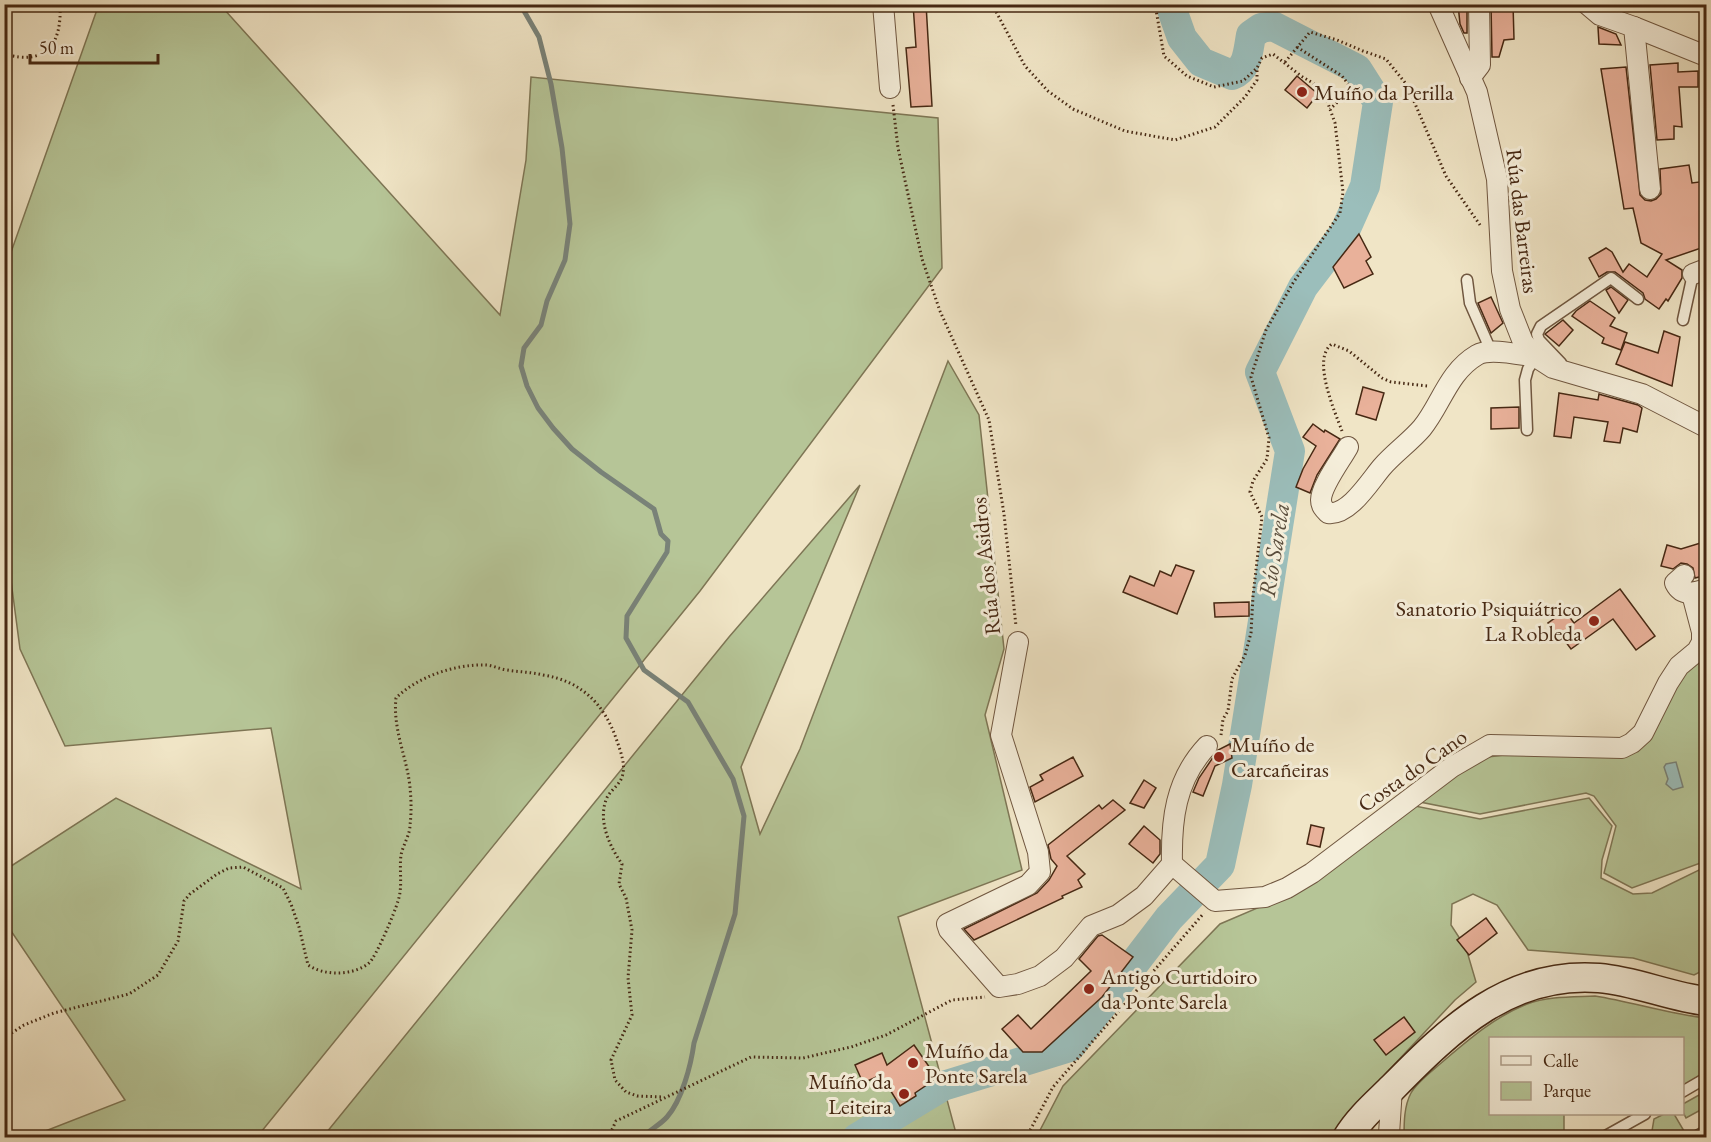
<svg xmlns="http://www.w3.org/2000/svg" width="1711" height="1142" font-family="'EB Garamond',serif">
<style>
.green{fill:#b6c597;stroke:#7e7655;stroke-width:1.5}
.water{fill:#9bbebb;stroke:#798278;stroke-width:1.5}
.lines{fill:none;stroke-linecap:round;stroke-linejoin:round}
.stream{stroke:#798278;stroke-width:5}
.river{stroke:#9bbebb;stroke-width:30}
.building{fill:#e9b19a;stroke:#462813;stroke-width:1.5}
.lane-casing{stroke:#705740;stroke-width:13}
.street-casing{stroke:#705740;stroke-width:22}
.secondary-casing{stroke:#462813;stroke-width:31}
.path{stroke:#462813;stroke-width:3;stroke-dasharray:1.5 3;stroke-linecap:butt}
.lane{stroke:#f5eeda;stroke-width:10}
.street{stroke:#f5eeda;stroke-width:20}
.secondary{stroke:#f5eeda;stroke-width:28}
.poi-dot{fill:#8f2418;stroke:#f5eeda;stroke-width:2}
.labels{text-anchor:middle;stroke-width:6;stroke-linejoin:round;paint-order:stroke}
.poi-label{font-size:22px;fill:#462813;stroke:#f5eeda;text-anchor:start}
.street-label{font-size:22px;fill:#462813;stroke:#f5eeda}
.water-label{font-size:24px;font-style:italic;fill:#5b4e3d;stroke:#f5eeda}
</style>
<rect width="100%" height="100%" fill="#f0e5c6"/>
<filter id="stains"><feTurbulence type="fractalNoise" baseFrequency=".00333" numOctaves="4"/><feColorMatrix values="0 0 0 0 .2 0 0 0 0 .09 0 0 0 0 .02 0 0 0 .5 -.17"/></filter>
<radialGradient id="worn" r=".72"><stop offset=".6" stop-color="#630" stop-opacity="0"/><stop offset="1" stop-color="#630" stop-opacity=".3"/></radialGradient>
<!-- green -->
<g class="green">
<path d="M99,4L228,5L223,8L500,315L526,160L531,77L938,118L942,268L700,591L257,1137H30L125,1100L5,922V870L116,798L301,889L271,728L65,746L20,649L5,535L4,272Z"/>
<path d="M948,361L979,415L1004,649L985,715L1022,870L898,917L957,1137L322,1138L729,637L860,485L741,767L760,834L800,749Z"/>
<path d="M1706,636V861L1632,888L1604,873L1616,826L1594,796L1586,793L1480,814L1420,802L1480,758L1529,752L1625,757L1641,742Z"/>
<path d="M1589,798L1612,826L1602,860L1601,878L1633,894L1652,893L1701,869L1706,871V969L1694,975L1633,958L1528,950L1497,905L1473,894L1452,904L1451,925L1466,948L1476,982L1455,1000L1344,1118L1334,1137L1036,1138L1063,1086L1220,924L1297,891L1415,806L1480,819Z"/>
<path d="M1595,996C1633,1002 1668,1014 1706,1018V1072L1683,1086L1682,1038H1490V1114H1564V1137L1404,1138C1404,1123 1404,1106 1411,1093C1417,1082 1431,1072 1440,1064C1467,1041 1494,1017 1527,1004C1548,996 1573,997 1595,996Z"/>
<path d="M1706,1091V1107L1686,1118L1683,1112V1104Z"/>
<path d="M1664,1114H1674L1684,1131L1673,1137H1651L1654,1119Z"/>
</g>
<!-- water -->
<path class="water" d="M1676,762L1683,787L1673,790L1666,784L1668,779L1664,767L1666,764Z"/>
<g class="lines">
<!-- stream -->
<path class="stream" d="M520,4L539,37L551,84L562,148L570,224L565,260L547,301L541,325L524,348L521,366L527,386L538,408L553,428L572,449L601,472L654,509L661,534L668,541L667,552L627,616L626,638L644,670L688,702L733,779L744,816L735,914L694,1043C691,1065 682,1100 667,1117C660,1125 649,1130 642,1138"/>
<!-- river -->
<path class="river" d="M857,1138L943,1086L1070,1047L1169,918L1220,865L1237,785L1290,451L1260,372L1303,287L1344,233L1365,186L1378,102L1357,69L1273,26L1261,28L1251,35C1248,51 1248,69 1232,75L1201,62L1182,38L1170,4"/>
</g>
<!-- building -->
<g class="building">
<path d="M913,4H926L932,106L911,107L906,48L916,47Z"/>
<path d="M1458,4H1467V33H1464L1460,24Z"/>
<path d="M1491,4H1513L1514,39L1504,40L1499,57H1492Z"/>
<path d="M1598,27L1616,34L1621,45L1599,44Z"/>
<path d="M1678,63V72L1698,71V87H1679L1682,127L1674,126V139L1657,140L1650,65Z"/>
<path d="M1626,67L1640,195L1645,200L1651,201L1656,199L1661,194L1660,169L1689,165L1692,183L1707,181V246L1666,260L1682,270V278L1668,301L1666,299L1659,309L1645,299L1643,293L1615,272H1607L1599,277L1589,258L1606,248L1612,252L1623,272L1629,264L1647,277L1662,254L1641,243L1633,208L1624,209L1601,69Z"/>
<path d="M1297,76L1318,94L1307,108L1285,90Z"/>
<path d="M1359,234L1371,257L1366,261L1373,274L1344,288L1333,267Z"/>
<path d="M1611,287L1628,300L1619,313L1606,290Z"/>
<path d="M1491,297L1503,323L1491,333L1478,303Z"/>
<path d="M1590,301L1615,318L1610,326L1627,333L1621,350L1602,343L1604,338L1572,316L1576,311Z"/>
<path d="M1563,320L1573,330L1559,346L1545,334Z"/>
<path d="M1664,331L1680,337L1672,386L1616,364L1625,342L1658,353Z"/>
<path d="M1363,387L1384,393L1376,420L1356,414Z"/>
<path d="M1559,393L1598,400L1599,394L1602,395L1638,405L1642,408L1637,432L1623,428L1620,443L1604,441L1608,422L1574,417L1571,438L1554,436Z"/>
<path d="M1519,407V428L1491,429V408Z"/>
<path d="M1313,424L1324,432L1325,430L1340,439L1317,475L1310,493L1296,487L1303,469L1316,446L1303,437Z"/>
<path d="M1707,541V575L1695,578L1693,568L1687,564L1681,563L1673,569L1661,566L1667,545L1681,549Z"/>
<path d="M1176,565L1194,571L1177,614L1123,592L1130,576L1154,586L1160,571L1171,576Z"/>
<path d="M1620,589L1655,636L1636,650L1613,619L1571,649L1559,633L1557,635L1548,623L1565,611L1574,623Z"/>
<path d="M1249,602V616L1215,617L1214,603Z"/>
<path d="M1230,744L1232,758L1215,766L1203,796L1193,792L1199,778L1218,750Z"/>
<path d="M1073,757L1083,776L1035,802L1030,787L1043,780L1040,775Z"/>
<path d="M1144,780L1156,788L1144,808L1130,803Z"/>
<path d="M1113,800L1125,810L1067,856L1085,874L1078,880L1082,887L1062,896L1063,898L974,940L964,929L1037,893L1049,880L1057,866L1051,859L1048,845L1099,805L1102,809Z"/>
<path d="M1311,825L1324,828L1320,847L1307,844Z"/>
<path d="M1144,826L1160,840V854L1153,863L1129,844Z"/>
<path d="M1486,918L1497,933L1469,955L1457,940Z"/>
<path d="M1102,935L1133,957L1102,997L1042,1052H1023L1002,1029L1018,1015L1031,1029L1091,971L1079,959L1098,936Z"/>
<path d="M1404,1017L1415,1032L1386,1055L1374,1040Z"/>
<path d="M914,1045L937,1078L915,1093L916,1096L900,1106L881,1075L863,1083L855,1065L882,1053L887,1065Z"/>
</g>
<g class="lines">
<!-- lane casing -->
<g class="lane-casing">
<g id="lane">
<path d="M1467,280L1470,303L1491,351"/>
<path d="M1683,320L1693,274"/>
<path d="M1562,368L1561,363L1539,340L1537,334L1541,326L1611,278L1638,299"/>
<path d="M1527,430L1525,380L1528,369L1536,357"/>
<path d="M1682,1092L1706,1078"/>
<path d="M1695,1137L1706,1131"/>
<path d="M1602,1138L1645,1114"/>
</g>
</g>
<!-- street casing -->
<g class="street-casing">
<g id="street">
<path d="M883,4L890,88"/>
<path d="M1438,4L1477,92L1497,179L1502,271L1510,309L1523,342L1536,357L1553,368L1642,394L1706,427"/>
<path d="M1587,4L1600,15L1634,27L1650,189"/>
<path d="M1634,27L1706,56"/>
<path d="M1470,78L1480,65L1479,4"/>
<path d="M1693,274L1706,269"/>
<path d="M1348,447C1341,460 1321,486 1321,500C1321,506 1324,509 1328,513C1349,516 1370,481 1382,467C1394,453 1410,442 1422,428C1441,405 1448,372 1477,355C1490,347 1521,355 1536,357"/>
<path d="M1684,575L1675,583C1682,597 1694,593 1706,589"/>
<path d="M1018,642L1001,735L1038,852L1040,872L1028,885L947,924L949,930L999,987L1018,984L1040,976L1064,958L1091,926L1118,915L1144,896L1172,864C1171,821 1175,780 1207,746"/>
<path d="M1172,864L1215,901L1265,897L1287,888L1312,873L1452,767L1490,745L1622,748L1632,743L1643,733L1668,683L1679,666L1697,651L1702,642V632L1692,594"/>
<path d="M1391,1138L1389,1134L1392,1088"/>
</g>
</g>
<!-- secondary casing -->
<g class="secondary-casing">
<path id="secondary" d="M1347,1138C1359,1118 1377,1103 1393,1087C1451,1028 1510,971 1599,978C1636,981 1670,997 1706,1001"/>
</g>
<!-- path -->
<g class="path">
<path d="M992,4L1025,66L1048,91L1073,109L1125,131L1175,140L1215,127L1245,97L1257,80V68"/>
<path d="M1155,4L1164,56L1187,76L1214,87L1243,81L1257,68L1262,58L1273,54L1301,76L1313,83L1326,98L1335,123L1343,192L1340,213L1293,283L1266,330L1251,377L1269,438L1267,459L1253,481L1250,492L1262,517L1253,596L1251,633L1245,655L1232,679L1228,711L1223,719L1221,735"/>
<path d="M1297,47L1342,76L1352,89L1330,109"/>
<path d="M4,54C47,66 62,44 60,4"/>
<path d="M1285,62L1310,32L1337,40L1363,51L1386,59L1407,85L1446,176L1480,225"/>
<path d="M893,105L898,148L922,259L940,311L989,420L1004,514L1016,626"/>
<path d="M1342,431C1335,412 1311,358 1332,344L1349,351L1382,378L1391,382L1427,386"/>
<path d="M4,1038L24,1025L54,1013L129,994L158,975L178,941L184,901L190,894L217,874L229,868L243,867L283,888L291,904L299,927L308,965C324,976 353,976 369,963C376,957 395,912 398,901C403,886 399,871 401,855C403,845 410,835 410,825C412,810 411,789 408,774C403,749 393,724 396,698C417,677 455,664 485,665C492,665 499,669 507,670C519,672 531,672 543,675C582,681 605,705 617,741C621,753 626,765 622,777C619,786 609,791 606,800C598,822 610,847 622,864L619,884L626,898L632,930L628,978L632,1015L611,1060L615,1080L626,1092L637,1096L664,1097"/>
<path d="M608,1138L616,1121L751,1057L803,1058L851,1047L886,1035L952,1000L985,997"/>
<path d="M1026,1138L1053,1087L1204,913"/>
</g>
<!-- lane -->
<use href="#lane" class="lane"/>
<!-- street -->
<use href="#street" class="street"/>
<!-- secondary -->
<use href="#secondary" class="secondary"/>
</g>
<!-- markers -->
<g class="poi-dot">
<circle cx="1302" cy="92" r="6"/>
<circle cx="1594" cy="621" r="6"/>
<circle cx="1219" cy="757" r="6"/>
<circle cx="1089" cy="989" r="6"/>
<circle cx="913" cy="1063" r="6"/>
<circle cx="904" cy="1094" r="6"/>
</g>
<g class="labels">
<!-- poi labels -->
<g class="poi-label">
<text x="1314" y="100">Muíño da Perilla</text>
<text x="1582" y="616" text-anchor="end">Sanatorio Psiquiátrico<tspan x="1582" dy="25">La Robleda</tspan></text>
<text x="1231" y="752">Muíño de<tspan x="1231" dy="25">Carcañeiras</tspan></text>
<text x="1101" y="984">Antigo Curtidoiro<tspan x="1101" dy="25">da Ponte Sarela</tspan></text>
<text x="925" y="1058">Muíño da<tspan x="925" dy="25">Ponte Sarela</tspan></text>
<text x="892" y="1089" text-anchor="end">Muíño da<tspan x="892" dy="25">Leiteira</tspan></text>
</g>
<!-- street labels -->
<g class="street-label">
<text transform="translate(1523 221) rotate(83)" y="8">Rúa das Barreiras</text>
<text transform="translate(985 566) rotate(-96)" y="8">Rúa dos Asidros</text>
<text transform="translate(1412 770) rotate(-35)" y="8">Costa do Cano</text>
</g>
<!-- water labels -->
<g class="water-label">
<text transform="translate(1274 550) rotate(-81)" y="8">Río Sarela</text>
</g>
</g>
<!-- margin -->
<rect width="1711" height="1142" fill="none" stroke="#f0e5c6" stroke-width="24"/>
<rect x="6" y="6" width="1699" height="1130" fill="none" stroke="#462813" stroke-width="3"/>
<rect x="12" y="12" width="1687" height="1118" fill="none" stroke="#462813" stroke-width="1.5"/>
<!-- legend -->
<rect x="1489" y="1037" width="195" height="78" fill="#f5eeda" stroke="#af9f8a" stroke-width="1.5"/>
<rect x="1501" y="1056" width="30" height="9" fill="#f5eeda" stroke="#af9f8a" stroke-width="1.5"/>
<text x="1543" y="1067" font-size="18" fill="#462813">Calle</text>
<rect x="1501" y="1082" width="30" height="18" fill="#b6c597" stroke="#af9f8a" stroke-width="1.5"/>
<text x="1543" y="1097" font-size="18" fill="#462813">Parque</text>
<!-- scale -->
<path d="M30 54v9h128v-9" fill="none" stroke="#462813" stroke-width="3"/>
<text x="39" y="54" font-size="18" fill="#462813" stroke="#f5eeda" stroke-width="4.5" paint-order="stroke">50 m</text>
<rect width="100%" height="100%" filter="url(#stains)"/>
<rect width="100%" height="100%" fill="url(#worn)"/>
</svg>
